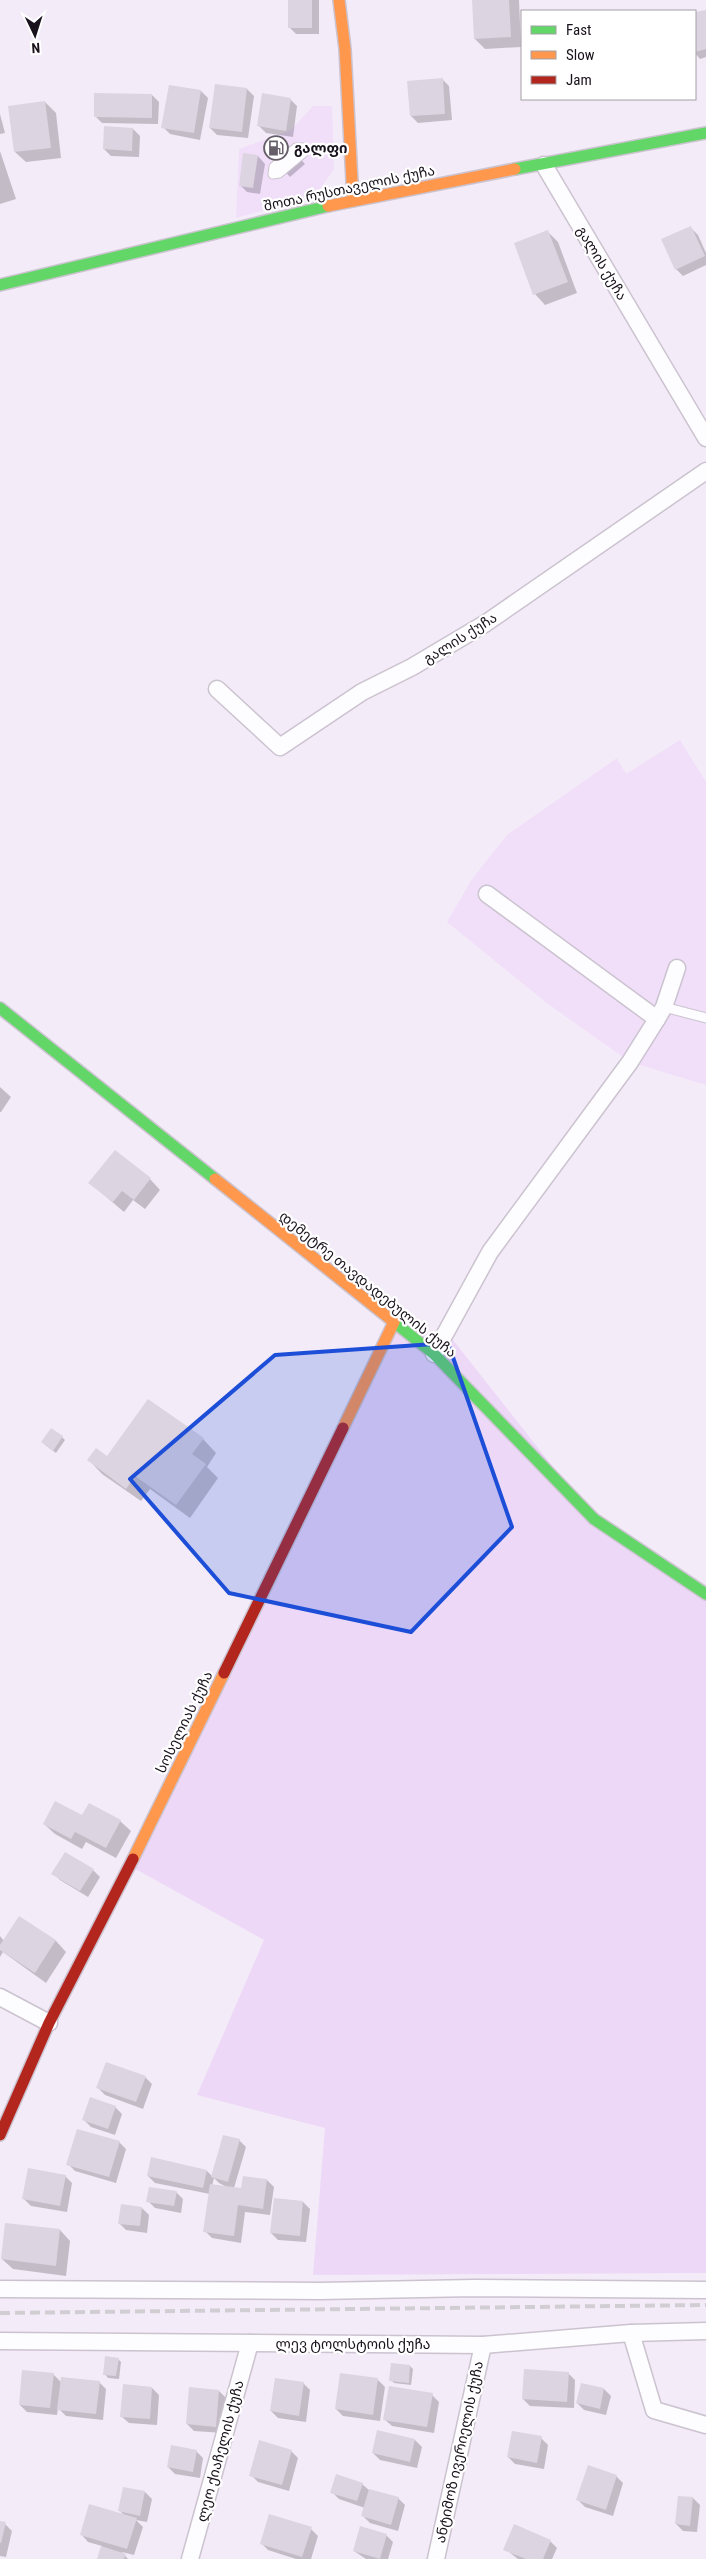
<svg xmlns="http://www.w3.org/2000/svg" width="706" height="2559" font-family="'Roboto Condensed','Noto Sans Georgian',sans-serif">
<style>
.built{fill:#f1dffa}
.green{fill:#edd8f7}
.shadow{fill:#0003;fill-rule:evenodd}
.building{fill:#dcd4e0}
.lines{fill:none;stroke-linecap:round;stroke-linejoin:round}
.lane-casing{stroke:#cbc3cf;stroke-width:11}
.street-casing{stroke:#cbc3cf;stroke-width:19}
.fast-casing{stroke:#cbc3cf;stroke-width:14}
.slow-casing{stroke:#cbc3cf;stroke-width:14}
.jam-casing{stroke:#cbc3cf;stroke-width:14}
.lane{stroke:#fdfcfe;stroke-width:9}
.street{stroke:#fdfcfe;stroke-width:16}
.fast{stroke:#63d668;stroke-width:11}
.slow{stroke:#ff974d;stroke-width:11}
.jam{stroke:#b3261e;stroke-width:11}
.rail{stroke:#d1ced3;stroke-width:4;stroke-dasharray:10 5;stroke-linecap:butt}
.marked{fill:#1d4ed8;fill-opacity:0.2;stroke:#1d4ed8;stroke-width:4;stroke-linejoin:round}
.labels{text-anchor:middle;stroke-width:4.5;stroke-linejoin:round;paint-order:stroke}
.poi-label{font-size:14px;font-weight:bold;fill:#19121c;stroke:#fff;text-anchor:start}
.street-label{font-size:14px;fill:#19121c;stroke:#fff}
</style>
<rect width="100%" height="100%" fill="#f4ebf8"/>
<!-- built -->
<g class="built">
<path d="M313,106H332L334,169L315,196L236,218L239,149L291,130Z"/>
<path d="M680,740L706,782V1085L630,1062L548,1004L447,922L472,879L507,835L617,758L626,774Z"/>
</g>
<!-- green -->
<path class="green" d="M394,1322L453,1340L594,1519L706,1594V2273L313,2275L325,2128L197,2095L264,1940L130,1866Z"/>
<!-- shadow -->
<g class="shadow">
<path d="M289,0H319V34H296L289,27Z"/>
<path d="M473,0H519L521,47L485,49L475,39Z"/>
<path d="M706,11V57L700,59L695,53V13Z"/>
<path d="M442,79L449,86L452,120L418,123L411,116Z"/>
<path d="M247,89L254,96L248,138L217,135L210,128Z"/>
<path d="M201,91L208,98L200,140L170,134L163,127Z"/>
<path d="M152,95L159,102L158,124L102,123L95,116Z"/>
<path d="M290,99L297,106L293,137L266,133L259,126Z"/>
<path d="M45,102L56,113L61,158L26,162L15,152Z"/>
<path d="M0,114L5,133L0,134Z"/>
<path d="M133,129L140,136L139,157L111,156L104,149Z"/>
<path d="M280,137L305,164L290,177L265,150Z"/>
<path d="M0,151L16,199L0,204Z"/>
<path d="M258,156L265,164L260,194L247,192L240,185Z"/>
<path d="M691,228L698,235L706,253V265L683,276L676,269Z"/>
<path d="M548,232L558,242L577,293L545,305L535,294Z"/>
<path d="M0,1087L11,1097L1,1112H0Z"/>
<path d="M150,1179L160,1190L145,1209L133,1200L124,1212L90,1183Z"/>
<path d="M62,1437L65,1440L56,1453L45,1445Z"/>
<path d="M203,1439L216,1453L207,1467L218,1478L190,1518L150,1489L141,1501L102,1474L89,1460Z"/>
<path d="M120,1821L131,1831L116,1858L86,1842L82,1849L55,1834L44,1824Z"/>
<path d="M93,1870L100,1877L88,1897L60,1880L53,1873Z"/>
<path d="M19,1918L56,1941L66,1952L46,1983L3,1952L0,1957V1936L4,1941Z"/>
<path d="M145,2077L152,2084L143,2109L105,2095L98,2088Z"/>
<path d="M115,2107L122,2114L115,2135L91,2127L84,2120Z"/>
<path d="M239,2140L246,2147L234,2188L242,2190L267,2180L274,2187L270,2215L245,2212L241,2243L212,2238L205,2231L210,2194L155,2183L148,2176L207,2171L212,2176ZM214,2178L219,2183L229,2188L212,2186Z"/>
<path d="M119,2142L126,2149L116,2183L75,2171L68,2164Z"/>
<path d="M65,2176L72,2183L67,2212L31,2206L24,2199Z"/>
<path d="M176,2192L183,2199L181,2213L155,2208L148,2201Z"/>
<path d="M303,2202L310,2209L306,2242L278,2240L271,2233Z"/>
<path d="M122,2206L142,2208L149,2215L147,2233L126,2230L119,2223Z"/>
<path d="M60,2230L70,2241L66,2276L13,2269L2,2259Z"/>
<path d="M118,2359L121,2362L119,2379L108,2378L105,2374Z"/>
<path d="M410,2366L413,2369L411,2385L394,2383L391,2380Z"/>
<path d="M568,2373L575,2380L574,2408L530,2406L523,2399Z"/>
<path d="M53,2374L62,2383L99,2382L106,2389L103,2420L66,2416L58,2408L57,2415L27,2412L20,2405Z"/>
<path d="M378,2380L385,2387L380,2421L343,2416L336,2409Z"/>
<path d="M303,2383L310,2390L306,2422L278,2418L271,2411Z"/>
<path d="M152,2388L159,2395L157,2425L129,2423L121,2416Z"/>
<path d="M604,2389L611,2396L606,2415L584,2410L577,2403Z"/>
<path d="M219,2391L226,2398L223,2433L194,2431L187,2424Z"/>
<path d="M432,2395L439,2402L434,2433L392,2426L384,2419Z"/>
<path d="M541,2438L548,2445L544,2469L515,2464L508,2457Z"/>
<path d="M415,2440L422,2447L417,2468L380,2460L373,2453Z"/>
<path d="M196,2451L203,2458L200,2478L175,2474L168,2467Z"/>
<path d="M291,2451L298,2458L289,2491L258,2482L251,2475Z"/>
<path d="M616,2476L623,2483L613,2516L585,2507L578,2500Z"/>
<path d="M362,2484L370,2491L398,2498L405,2505L398,2531L370,2523L363,2516L365,2508L339,2499L332,2492Z"/>
<path d="M145,2492L152,2499L147,2522L136,2520L143,2527L134,2555L122,2552L128,2559H98L102,2546L88,2542L81,2534L125,2516L119,2510Z"/>
<path d="M680,2497L693,2498L700,2505L697,2532L683,2531L676,2524Z"/>
<path d="M0,2522L5,2524L12,2531L6,2557L0,2556Z"/>
<path d="M311,2529L318,2536L311,2559H296L268,2550L261,2543Z"/>
<path d="M386,2535L393,2542L388,2559H366L354,2551Z"/>
<path d="M550,2541L557,2548L552,2559H518L505,2549Z"/>
</g>
<!-- building -->
<g class="building">
<rect x="288" y="0" width="24" height="28"/>
<path d="M472,0H509L511,37L474,39Z"/>
<path d="M706,10V49L695,52V12Z"/>
<path d="M443,78L445,114L410,116L407,81Z"/>
<path d="M215,84L247,88L242,132L209,128Z"/>
<path d="M169,85L201,90L194,133L161,128Z"/>
<path d="M94,93L152,94V118L94,117Z"/>
<path d="M262,93L291,98L286,131L257,126Z"/>
<path d="M45,101L51,148L14,152L8,106Z"/>
<path d="M104,126L133,128L132,151L103,149Z"/>
<path d="M280,136L289,146L273,160L263,150Z"/>
<path d="M243,153L258,155L253,188L239,186Z"/>
<path d="M691,226L705,256L675,270L661,239Z"/>
<path d="M548,230L568,282L533,295L514,243Z"/>
<path d="M115,1150L151,1178L134,1200L122,1191L113,1202L88,1183Z"/>
<path d="M148,1399L204,1438L192,1454L206,1464L176,1505L135,1476L126,1489L87,1460L96,1448L107,1456Z"/>
<path d="M51,1428L63,1436L53,1451L41,1442Z"/>
<path d="M55,1801L82,1815L89,1803L121,1820L106,1848L75,1832L71,1839L43,1824Z"/>
<path d="M65,1852L94,1869L80,1891L51,1874Z"/>
<path d="M19,1916L56,1940L35,1973L0,1950V1945Z"/>
<path d="M106,2062L146,2076L136,2102L96,2088Z"/>
<path d="M90,2097L116,2106L108,2129L82,2120Z"/>
<path d="M77,2129L120,2141L109,2177L66,2165Z"/>
<path d="M223,2135L240,2139L228,2182L211,2177Z"/>
<path d="M151,2157L207,2170L203,2188L147,2176Z"/>
<path d="M28,2168L66,2175L60,2206L22,2199Z"/>
<path d="M243,2176L267,2179L263,2209L238,2205L234,2236L203,2232L210,2184L241,2188Z"/>
<path d="M149,2187L177,2191L174,2206L146,2202Z"/>
<path d="M274,2198L303,2201L300,2236L270,2233Z"/>
<path d="M121,2204L142,2207L140,2226L118,2224Z"/>
<path d="M5,2223L60,2229L56,2266L1,2259Z"/>
<path d="M105,2356L119,2358L116,2376L103,2375Z"/>
<path d="M391,2363L410,2365L409,2383L389,2381Z"/>
<path d="M524,2369L569,2372L567,2402L522,2399Z"/>
<path d="M22,2370L54,2373L50,2408L19,2405Z"/>
<path d="M340,2373L378,2378L373,2415L335,2409Z"/>
<path d="M61,2377L100,2381L96,2414L57,2410Z"/>
<path d="M275,2378L304,2382L299,2416L270,2411Z"/>
<path d="M581,2383L604,2388L600,2409L576,2403Z"/>
<path d="M123,2384L152,2387L150,2419L120,2417Z"/>
<path d="M389,2386L433,2393L427,2427L383,2420Z"/>
<path d="M189,2387L219,2390L216,2427L186,2424Z"/>
<path d="M377,2430L415,2439L410,2462L372,2453Z"/>
<path d="M512,2431L542,2436L537,2463L507,2457Z"/>
<path d="M259,2440L292,2450L282,2485L249,2476Z"/>
<path d="M171,2445L197,2450L193,2472L167,2467Z"/>
<path d="M588,2465L617,2475L606,2510L576,2500Z"/>
<path d="M336,2474L363,2483L357,2501L330,2493Z"/>
<path d="M123,2487L145,2491L140,2516L118,2511Z"/>
<path d="M369,2489L399,2497L391,2525L361,2516Z"/>
<path d="M678,2496L693,2497L690,2526L675,2524Z"/>
<path d="M89,2504L137,2518L127,2549L80,2535Z"/>
<path d="M269,2514L312,2527L302,2557L260,2544Z"/>
<path d="M0,2521L6,2522L1,2543H0Z"/>
<path d="M514,2524L551,2540L543,2559H526L503,2550Z"/>
<path d="M360,2526L387,2534L380,2559L353,2551Z"/>
<path d="M101,2546L126,2554L124,2559H97Z"/>
</g>
<g class="lines">
<!-- lane casing -->
<g class="lane-casing">
<g id="lane">
<path d="M296,148H303V153L279,173L273,174L274,167Z"/>
<path d="M664,1007L706,1018"/>
</g>
</g>
<!-- street casing -->
<g class="street-casing">
<g id="street">
<path d="M544,165L706,438"/>
<path d="M217,689L280,747L362,692L412,667L486,623L706,471"/>
<path d="M487,894L657,1019"/>
<path d="M434,1354L490,1252L630,1062L657,1019L664,1007L677,968"/>
<path d="M0,1997L49,2023"/>
<path d="M0,2289L320,2291L474,2288L706,2290"/>
<path d="M631,2333L654,2410L706,2425"/>
<path d="M0,2341L483,2345L631,2333L706,2331"/>
<path d="M190,2559L250,2343"/>
<path d="M436,2559L483,2345"/>
</g>
</g>
<!-- fast casing -->
<g class="fast-casing">
<g id="fast">
<path d="M515,169L706,133"/>
<path d="M0,285L328,206"/>
<path d="M0,1008L215,1179"/>
<path d="M394,1322L434,1354L594,1519L706,1594"/>
</g>
</g>
<!-- slow casing -->
<g class="slow-casing">
<g id="slow">
<path d="M339,0L345,49L353,200"/>
<path d="M328,206L515,169"/>
<path d="M215,1179L394,1322"/>
<path d="M343,1428L394,1322"/>
<path d="M133,1859L224,1673"/>
</g>
</g>
<!-- jam casing -->
<g class="jam-casing">
<g id="jam">
<path d="M224,1673L343,1428"/>
<path d="M0,2135L49,2023L133,1859"/>
</g>
</g>
<!-- lane -->
<use href="#lane" class="lane"/>
<!-- street -->
<use href="#street" class="street"/>
<!-- fast -->
<use href="#fast" class="fast"/>
<!-- slow -->
<use href="#slow" class="slow"/>
<!-- jam -->
<use href="#jam" class="jam"/>
<!-- rail -->
<path class="rail" d="M0,2313L706,2305"/>
</g>
<!-- marked area -->
<path class="marked" d="M448,1343L512,1527L411,1632L229,1593L130,1479L275,1355Z"/>
<!-- icons -->
<defs>
<g id="fuel-ring" transform="scale(1.25)"><circle r="9.5" fill="#fff" stroke="#665e69" stroke-width="1.5"/><path d="M-5.5-6h7V0h2V4h1.3V-2.5L3-4.5l.8-.8L6-3V5H2.5V1h-1V6h-7ZM-4.2-4.7v3.2H.2V-4.7Z" fill="#665e69"/></g>
</defs>
<g fill-rule="evenodd">
<use href="#fuel-ring" x="276" y="148"/>
</g>
<g class="labels">
<!-- poi labels -->
<g class="poi-label">
<text x="294" y="153">გალფი</text>
</g>
<!-- street labels -->
<g class="street-label">
<text transform="translate(349 188) rotate(-12)" y="5">შოთა რუსთაველის ქუჩა</text>
<text transform="translate(602 263) rotate(59)" y="5">გალის ქუჩა</text>
<text transform="translate(460 638) rotate(-32)" y="5">გალის ქუჩა</text>
<text transform="translate(368 1284) rotate(39)" y="5">დემეტრე თავდადებულის ქუჩა</text>
<text transform="translate(184 1722) rotate(-64)" y="5">სოსელიას ქუჩა</text>
<text x="353" y="2349">ლევ ტოლსტოის ქუჩა</text>
<text transform="translate(220 2451) rotate(-75)" y="5">ლეო ქიაჩელის ქუჩა</text>
<text transform="translate(459 2452) rotate(-78)" y="5">ანტიმოზ ივერიელის ქუჩა</text>
</g>
</g>
<!-- legend -->
<rect x="521" y="10" width="175" height="90" fill="#ffffff" stroke="#a3a0a4"/>
<rect x="531" y="26" width="25" height="8" fill="#63d668" stroke="#a3a0a4"/>
<text x="566" y="35" font-size="15" fill="#19121c">Fast</text>
<rect x="531" y="51" width="25" height="8" fill="#ff974d" stroke="#a3a0a4"/>
<text x="566" y="60" font-size="15" fill="#19121c">Slow</text>
<rect x="531" y="76" width="25" height="8" fill="#b3261e" stroke="#a3a0a4"/>
<text x="566" y="85" font-size="15" fill="#19121c">Jam</text>
<!-- north arrow -->
<g transform="translate(35 35) rotate(176)" stroke="#ffffff" stroke-width="4" paint-order="stroke">
<path d="M0-4L9 19L0 12L-9 19Z" fill="#19121c"/>
<text y="-8" font-size="14" font-weight="bold" text-anchor="middle" fill="#19121c">N</text>
</g>
</svg>
